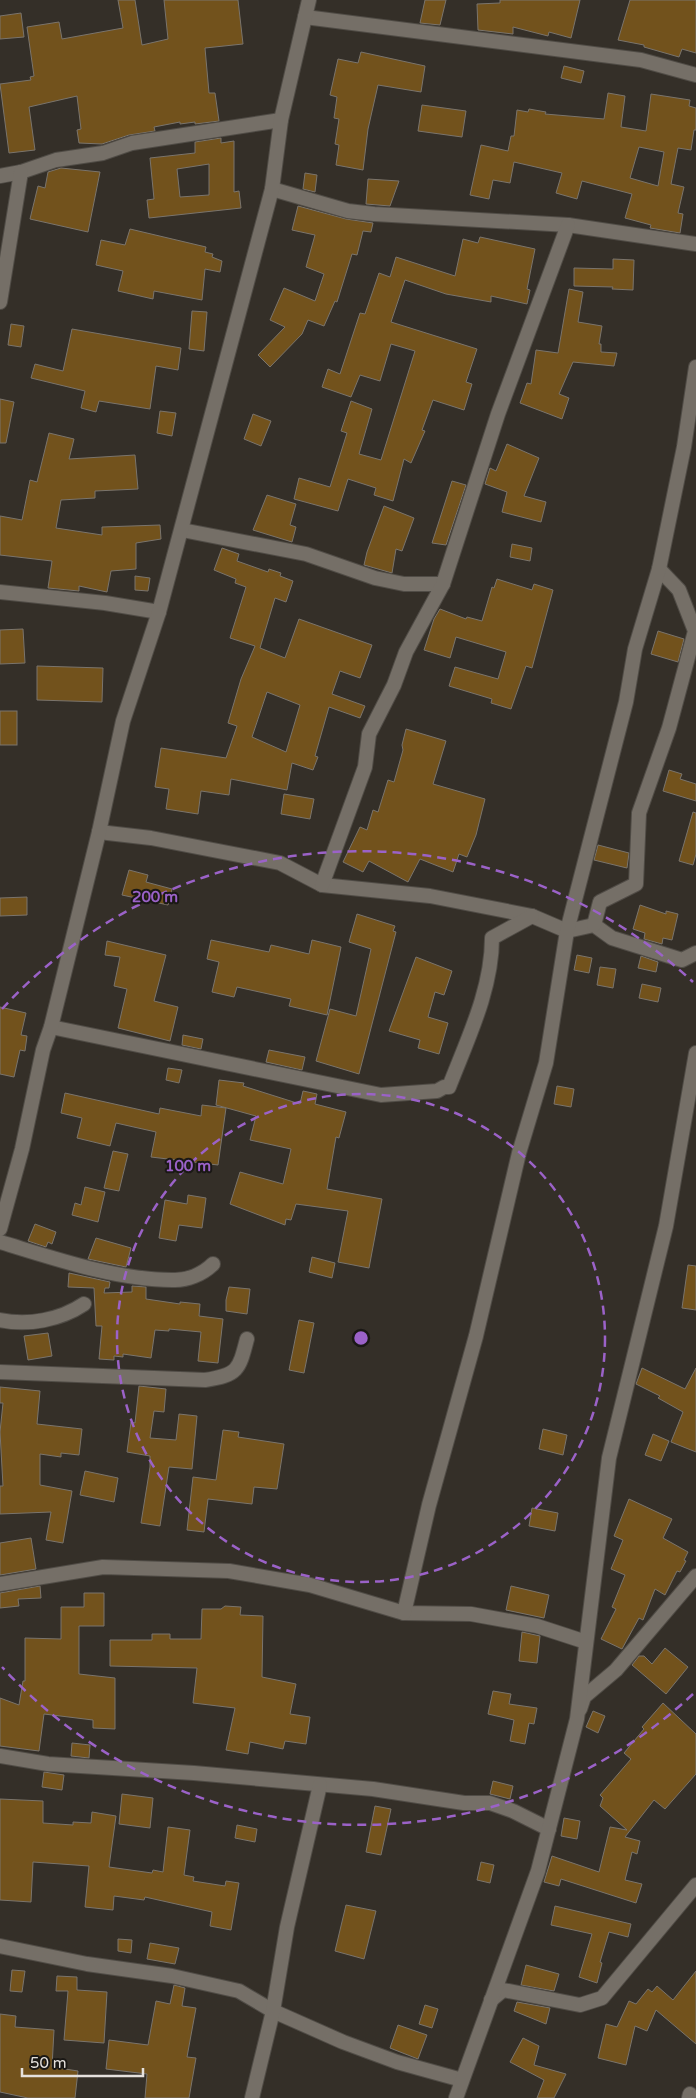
<svg xmlns="http://www.w3.org/2000/svg" width="696" height="2098" font-family="'Varela Round',sans-serif">
<style>
.building{fill:#72521c;stroke:#7a746c;fill-rule:evenodd}
.lines{fill:none;stroke-linecap:round;stroke-linejoin:round}
.street-casing{stroke:#504c46;stroke-width:16}
.street{stroke:#756f67;stroke-width:14}
.ring{fill:none;stroke:#9b62c8;stroke-width:2.5;stroke-dasharray:9 6}
.centre{fill:#9b62c8;stroke:#1a1815;stroke-width:2.5}
.ring-label{font-size:15px;text-anchor:middle;font-weight:bold;fill:#9b62c8;stroke:#1a1815;stroke-width:4;stroke-linejoin:round;paint-order:stroke}
</style>
<rect width="100%" height="100%" fill="#342f28"/>
<!-- building -->
<g class="building">
<path d="M118,0H135L142,45L168,39L164,0H238L243,44L205,48L209,93H215L219,121L195,124V122L180,124V122L154,127L155,131L129,135L102,144L79,143L77,130L81,129L77,96L29,107L35,150L9,153L0,84L31,80L30,77L34,76L27,27L59,22L62,39L123,28Z"/>
<path d="M425,0H446L440,25L420,23Z"/>
<path d="M500,0H580L571,38L549,32L548,36L513,27V34L478,30L477,4L500,3Z"/>
<path d="M630,0H696V53L682,49L679,57L644,47V45L618,40Z"/>
<path d="M21,13L24,37L0,39V16Z"/>
<path d="M361,52L425,66L421,92L378,85L368,129L363,170L336,165L339,145L335,144L339,119L334,118L337,97L330,95L338,59L358,63Z"/>
<path d="M564,66L584,71L581,83L561,78Z"/>
<path d="M608,93L625,96L621,127L646,131L651,94L690,100L689,106L696,108V130H694L691,150L678,148L671,184L684,187L678,213L683,214L680,233L650,228L651,225L625,218L632,194L582,181L577,199L556,193L562,173L514,162L510,183L493,180L489,199L470,195L481,145L508,151L511,136H514L517,110L528,112L529,109L546,112L545,114L604,119ZM639,147L664,152L658,186L630,178Z"/>
<path d="M422,105L466,111L462,137L418,131Z"/>
<path d="M221,138V143L234,141V192L239,191L241,208L149,218L147,200L154,199L150,158L195,153V142ZM209,164V195L180,197L177,169Z"/>
<path d="M61,168L100,172L88,232L30,219L38,186L45,188L48,172Z"/>
<path d="M305,173L317,175L315,192L303,189Z"/>
<path d="M368,179L399,181L390,206L366,204Z"/>
<path d="M298,206L346,219L373,223L371,232L363,231L357,255L352,254L337,302L335,301L324,326L308,320L302,334L270,367L258,355L285,327L270,320L284,288L315,301L324,274L306,267L315,235L292,230Z"/>
<path d="M130,229L206,247L205,252L213,254L212,257L222,261L220,272L205,269L202,300L154,291L153,299L118,291L123,271L96,265L101,240L125,245Z"/>
<path d="M480,237L535,249L527,289L530,290L527,304L491,296V302L446,294L405,280L391,322L477,349L466,382L472,384L464,410L433,400L422,430L425,431L411,463L404,459L393,501L374,495L376,488L348,479L338,511L294,499L299,478L330,487L347,433L341,431L351,401L372,409L359,454L381,460L415,351L391,344L380,381L360,375L351,397L322,387L328,369L340,374L360,313L365,314L379,273L390,277L396,257L455,276L463,239L478,243Z"/>
<path d="M613,259L634,260L633,290L612,289L613,287L574,286V268L613,269Z"/>
<path d="M569,289L583,292L578,322L602,326L599,344H601V352L617,353L614,366L573,362L559,394L569,398L562,419L520,403L527,383L531,384L536,350L558,353Z"/>
<path d="M192,311L207,312L204,351L189,349Z"/>
<path d="M11,324L24,326L21,347L8,345Z"/>
<path d="M72,329L181,348L178,370L156,366L150,409L99,401L96,412L81,408L85,391L31,378L35,364L63,371Z"/>
<path d="M0,399L14,402L6,443H0Z"/>
<path d="M160,411L176,413L172,436L157,433Z"/>
<path d="M253,414L271,421L261,446L244,439Z"/>
<path d="M49,433L74,439L69,459L135,455L138,489L95,491V498L61,500L56,528L102,535V527L160,525L161,539L136,543V569L111,571L107,592L79,586V591L48,588L52,561L0,555V516L22,520L30,480L37,482Z"/>
<path d="M507,444L539,458L524,496L546,502L541,522L502,512L507,492L485,484L490,468L496,471Z"/>
<path d="M452,481L466,485L446,545L432,543Z"/>
<path d="M267,495L296,504L290,525L296,527L292,542L253,530Z"/>
<path d="M384,506L414,518L402,551L396,549L392,573L364,565L367,552Z"/>
<path d="M512,544L532,548L530,561L510,557Z"/>
<path d="M222,548L239,554L237,561L268,572L269,569L281,573L280,576L293,581L286,602L275,598L260,648L285,658L299,619L372,645L360,678L340,671L332,694L365,706L360,718L329,707L315,756L318,757L313,770L292,763L287,790L231,779L229,795L201,791L198,814L166,809L169,789L155,787L161,748L226,758L237,726L228,723L241,679L255,646L230,638L246,587L235,583L236,579L214,570ZM267,692L300,705L286,752L252,737Z"/>
<path d="M135,576L150,578L148,591L135,590Z"/>
<path d="M497,579L532,590L534,584L553,590L532,668L526,666L511,709L491,703L492,699L449,686L455,667L498,679L506,652L456,637L450,658L424,650L434,619L440,609L466,619L467,617L482,621L492,587L494,588Z"/>
<path d="M23,629L25,663L0,664V630Z"/>
<path d="M658,631L684,639L678,662L651,654Z"/>
<path d="M37,666L103,668L102,702L37,700Z"/>
<rect x="0" y="711" width="17" height="34"/>
<path d="M406,729L446,741L433,784L485,799L476,835L467,857L459,854L453,872L420,859L408,882L369,861L363,872L343,862L360,827L367,830L373,810L378,812L388,780L394,782L403,750L402,745Z"/>
<path d="M669,770L682,774L680,779L696,784V801L663,791Z"/>
<path d="M284,794L314,799L310,819L281,814Z"/>
<path d="M693,812L696,813V854L693,865L679,861Z"/>
<path d="M598,845L629,853L627,868L594,860Z"/>
<path d="M129,870L148,875L146,882L172,889L168,905L122,895Z"/>
<path d="M27,897V915L0,916V898Z"/>
<path d="M640,905L666,914V911L678,914L672,940L663,938L662,944L644,939L645,933L633,929Z"/>
<path d="M357,914L395,926L393,931L396,932L359,1074L316,1061L330,1009L356,1016L371,949L349,942Z"/>
<path d="M211,940L269,952L271,945L309,954L312,940L341,947L327,1015L289,1006L291,999L237,987L234,997L212,992L219,962L207,959Z"/>
<path d="M107,941L166,955L154,1001L178,1007L170,1041L118,1028L127,989L114,986L120,957L105,955Z"/>
<path d="M577,955L592,958L589,973L574,970Z"/>
<path d="M641,956L658,962L656,972L638,968Z"/>
<path d="M416,957L452,971L444,995L435,992L428,1017L448,1023L439,1054L418,1048L420,1040L389,1031Z"/>
<path d="M600,967L616,969L613,988L597,985Z"/>
<path d="M642,984L661,988L658,1002L639,998Z"/>
<path d="M0,1007L26,1013L21,1035L27,1036L25,1051L20,1050L14,1077L0,1074Z"/>
<path d="M183,1035L203,1039L201,1049L182,1045Z"/>
<path d="M269,1050L305,1057L302,1070L266,1062Z"/>
<path d="M168,1068L182,1070L179,1083L166,1080Z"/>
<path d="M219,1080L244,1083L243,1086L300,1104L303,1091L317,1094L315,1104L346,1112L339,1138L336,1137L327,1189L382,1199L369,1268L338,1262L348,1211L296,1204L291,1220L286,1219L285,1225L230,1204L240,1172L283,1184L291,1149L250,1140L256,1116L216,1105Z"/>
<path d="M557,1086L574,1089L571,1107L554,1104Z"/>
<path d="M65,1093L159,1114L160,1108L201,1116L202,1105L226,1108L218,1165L151,1157L156,1132L116,1123L110,1146L77,1138L82,1118L61,1113Z"/>
<path d="M113,1151L128,1154L119,1191L104,1188Z"/>
<path d="M85,1187L105,1192L98,1222L72,1215L75,1203L81,1205Z"/>
<path d="M188,1195L206,1198L202,1228L179,1225L176,1241L159,1238L165,1200L187,1204Z"/>
<path d="M35,1224L56,1232L52,1244L48,1242L46,1247L28,1241Z"/>
<path d="M96,1238L131,1248L126,1267L88,1259Z"/>
<path d="M312,1257L335,1263L332,1278L309,1272Z"/>
<path d="M688,1265L696,1266V1310L682,1308Z"/>
<path d="M69,1273L110,1282L109,1288H105L104,1293L132,1292V1286L146,1287V1299L180,1304V1302L200,1304L199,1316L223,1319L218,1363L198,1361L201,1332L169,1329V1331L155,1330L151,1358L123,1354V1357L114,1356V1360L99,1359L102,1326H96L94,1288L68,1287Z"/>
<path d="M229,1287L250,1289L247,1314L226,1311V1300Z"/>
<path d="M299,1320L314,1323L304,1373L289,1370Z"/>
<path d="M48,1333L52,1356L28,1360L24,1336Z"/>
<path d="M642,1368L685,1389L696,1368V1452L671,1442L683,1412L658,1398L660,1396L636,1384Z"/>
<path d="M139,1386L166,1389L164,1412L154,1411L150,1438L176,1440L179,1414L197,1416L192,1469L169,1467L160,1526L141,1523L150,1467V1456L127,1452L131,1422L135,1423Z"/>
<path d="M0,1387L40,1391L37,1424L82,1429L79,1455L61,1453V1457L40,1454V1485L72,1491L63,1543L46,1540L51,1512L0,1514V1486H3L0,1432L3,1403H0Z"/>
<path d="M543,1429L567,1435L563,1455L539,1449Z"/>
<path d="M223,1430L239,1432L238,1437L284,1444L277,1489L254,1487L252,1504L208,1499L204,1532L187,1530L193,1477L216,1480Z"/>
<path d="M653,1434L669,1441L661,1461L645,1455Z"/>
<path d="M85,1471L118,1478L114,1502L80,1495Z"/>
<path d="M629,1499L672,1519L663,1538L688,1552L684,1560L686,1561L680,1572L677,1571L665,1595L655,1589L643,1620L639,1618L622,1649L601,1639L616,1609L612,1607L625,1575L611,1569L623,1540L614,1536Z"/>
<path d="M532,1508L558,1513L555,1531L529,1526Z"/>
<path d="M31,1538L36,1569L0,1575V1543Z"/>
<path d="M40,1586L41,1598L18,1599L19,1606L0,1608V1593Z"/>
<path d="M511,1586L549,1595L544,1618L506,1610Z"/>
<path d="M84,1593H104V1626H79V1674L115,1678V1729L93,1728V1720L44,1714L39,1751L0,1746V1698L19,1705L23,1681H25V1638L61,1639V1607H84Z"/>
<path d="M225,1606L241,1607L240,1615L263,1616L262,1677L296,1684L290,1714L310,1717L306,1744L285,1741L283,1749L250,1742L248,1754L226,1750L235,1708L193,1703L197,1668L110,1666V1640H152V1634H170V1639H201L202,1609H221Z"/>
<path d="M522,1632L540,1636L537,1663L519,1661Z"/>
<path d="M665,1648L688,1667L666,1694L632,1665L639,1656H644L652,1664Z"/>
<path d="M493,1691L511,1694L509,1704L537,1708L534,1724L529,1723L525,1744L510,1741L514,1720L488,1714Z"/>
<path d="M663,1703L696,1734V1774L665,1809L654,1800L625,1837L640,1841L637,1854L632,1852L625,1880L642,1884L636,1903L561,1879L559,1886L544,1882L552,1856L599,1872L610,1827L627,1830L600,1806L603,1798L600,1795L631,1759L624,1753L644,1729L642,1727Z"/>
<path d="M593,1711L605,1716L598,1733L586,1727Z"/>
<path d="M72,1743L90,1745L89,1758L71,1756Z"/>
<path d="M44,1772L64,1775L62,1790L42,1787Z"/>
<path d="M493,1781L513,1786L510,1799L490,1794Z"/>
<path d="M122,1794L153,1798L150,1828L119,1824Z"/>
<path d="M0,1799L43,1801V1823L73,1825V1822L91,1823L92,1812L116,1816L109,1867L152,1873L153,1870L163,1872L168,1827L190,1830L184,1875L194,1877L193,1881L225,1886L226,1881L239,1883L231,1930L210,1926L212,1912L145,1897L144,1900L114,1896L113,1910L85,1907L89,1866L33,1862L31,1902L0,1900Z"/>
<path d="M375,1806L391,1809L381,1855L366,1852Z"/>
<path d="M564,1818L580,1821L577,1839L561,1836Z"/>
<path d="M237,1825L257,1829L255,1842L235,1838Z"/>
<path d="M481,1862L494,1865L490,1883L477,1880Z"/>
<path d="M346,1905L376,1911L364,1959L335,1951Z"/>
<path d="M555,1906L631,1924L628,1937L609,1932L600,1962L602,1963L597,1983L579,1977L592,1934L551,1925Z"/>
<path d="M118,1939L132,1940L131,1953L118,1951Z"/>
<path d="M150,1943L179,1948L175,1964L147,1959Z"/>
<path d="M526,1965L559,1974L554,1991L521,1985Z"/>
<path d="M12,1970L25,1971L22,1992L10,1991Z"/>
<path d="M696,1971V2044L656,2010L647,2031L635,2026L626,2065L598,2058L606,2024L617,2027L629,2001L636,2004L648,1989L652,1992L657,1986L673,2000Z"/>
<path d="M57,1976L77,1977V1990L107,1992L104,2043L64,2040L68,1991H56Z"/>
<path d="M174,1985L185,1988L182,2006L196,2008L187,2057L196,2058L189,2098H145L147,2074L106,2069L109,2040L148,2045L156,2001L170,2004Z"/>
<path d="M517,2002L550,2008L546,2024L514,2011Z"/>
<path d="M425,2005L438,2009L432,2028L419,2024Z"/>
<path d="M0,2014L16,2016L15,2027L54,2030L52,2067L78,2071L75,2098H28L0,2092Z"/>
<path d="M398,2025L427,2035L418,2059L390,2048Z"/>
<path d="M523,2038L539,2046L534,2065L566,2074L554,2098H537L544,2080L510,2062Z"/>
</g>
<g class="lines">
<!-- street casing -->
<g class="street-casing">
<g id="street">
<path d="M305,17L641,60L696,75"/>
<path d="M0,176L21,172L56,160L103,153L132,143L281,120"/>
<path d="M272,189L348,211L374,214L568,225L696,244"/>
<path d="M0,302L21,172"/>
<path d="M182,530L306,554L375,578L404,584H443"/>
<path d="M0,592L105,603L159,612"/>
<path d="M99,832L151,838L280,863L322,885L430,896L532,916L567,931L594,925L612,938L682,960L696,953"/>
<path d="M322,885L365,767L369,734L394,685L406,652L443,584L498,414L568,225"/>
<path d="M594,925L600,902L636,884L639,813L669,728L695,631L679,590L659,569"/>
<path d="M51,1027L381,1095L437,1091L444,1087H449C467,1040 492,990 492,938L532,916"/>
<path d="M0,1229L22,1149L43,1050L51,1027L99,832L123,721L159,612L272,189L281,120L309,0"/>
<path d="M0,1242C53,1258 116,1280 172,1280C187,1281 203,1274 213,1264"/>
<path d="M0,1320C28,1326 60,1320 84,1304"/>
<path d="M0,1372L205,1380C238,1375 239,1370 247,1339"/>
<path d="M0,1584L103,1567L229,1571L310,1585L404,1613L471,1614L537,1626L586,1642"/>
<path d="M404,1613L429,1505L476,1336L519,1153L546,1063L567,931L626,702L635,649L659,569L684,447L696,367"/>
<path d="M580,1709L584,1697L616,1670L696,1576"/>
<path d="M0,1756L48,1764L194,1773L373,1789L464,1803H490L513,1811L549,1829"/>
<path d="M0,1946L87,1964L172,1976L239,1991L273,2011L343,2042L397,2062L462,2080"/>
<path d="M491,2000L503,1990L580,2005L602,1998L696,1885"/>
<path d="M252,2098L273,2011L287,1927L320,1785"/>
<path d="M456,2098L538,1871L577,1719L609,1458L666,1226L696,1053"/>
<path d="M689,2098L690,2094"/>
</g>
</g>
<!-- street -->
<use href="#street" class="street"/>
</g>
<!-- distance rings -->
<g class="ring">
<circle cx="361" cy="1338" r="244"/>
<path d="M693 1694A487 487 0 0 1 2 1667M2 1009A487 487 0 0 1 693 982"/>
</g>
<circle cx="361" cy="1338" r="8" class="centre"/>
<g class="ring-label">
<text x="155" y="902">200 m</text>
<text x="188" y="1171">100 m</text>
</g>
<!-- scale -->
<path d="M22 2068v8h121v-8" fill="none" stroke="#e5e1dd" stroke-width="2.5"/>
<text x="30" y="2068" font-size="15" fill="#e5e1dd" stroke="#1a1815" stroke-width="4" paint-order="stroke">50 m</text>
</svg>
